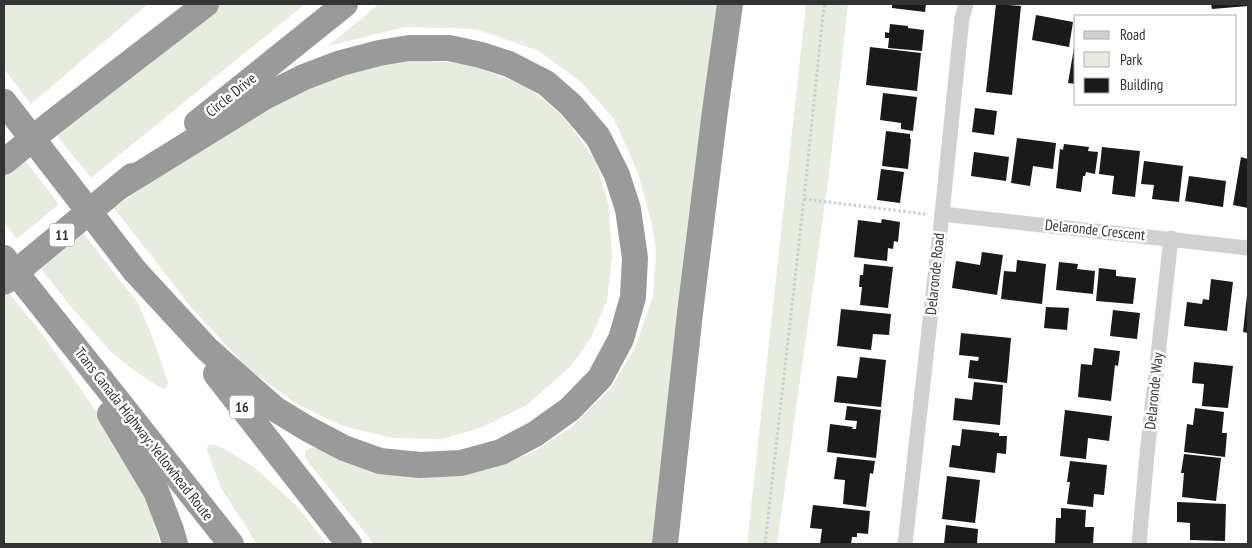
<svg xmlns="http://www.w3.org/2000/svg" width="1252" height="548" font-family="'PT Sans Narrow',sans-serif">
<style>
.green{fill:#e6ecdf}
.building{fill:#1a1a1a}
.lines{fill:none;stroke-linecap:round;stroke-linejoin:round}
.path{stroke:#cdcdcd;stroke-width:3;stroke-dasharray:2.5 2.5;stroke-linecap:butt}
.street{stroke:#d0d0d0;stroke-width:15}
.highway{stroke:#9a9a9a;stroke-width:26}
.highway-bridge{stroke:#9a9a9a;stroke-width:26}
.labels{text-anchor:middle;stroke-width:5;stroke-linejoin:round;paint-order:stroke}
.shield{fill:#fff;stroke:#707070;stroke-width:1}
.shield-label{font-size:14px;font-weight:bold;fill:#333}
.street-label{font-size:15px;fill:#333;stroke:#fff}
</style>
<rect width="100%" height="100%" fill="#fff"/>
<!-- green -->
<g class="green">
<path d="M4,4H148L31,104L4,69Z"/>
<path d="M214,4H305L91,178L54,132Z"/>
<path d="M379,4H717L682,280L653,544H374L305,458V453L306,450L310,448H319L465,473L493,468L531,453L572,427L612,387L636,345L653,296L656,251L652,225L638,173L614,119L581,82L539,51L475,29L405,27L328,46Z"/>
<path d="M806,4H848L829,174L777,544H747Z"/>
<path d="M417,60L469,64L528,87L563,116L596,161L609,207L612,256L607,300L591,338L570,367L528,404L485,426L444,439L392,438L343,426L297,404L248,369L190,306L114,208L155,178L282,96L349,69Z"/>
<path d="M23,158L59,204L17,239L4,222V174Z"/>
<path d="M83,233L138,303L152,336L168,382L167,387L164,389L161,388L136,372L110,351L73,309L41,269Z"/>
<path d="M9,293L42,334L116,439L149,502L160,544H4V298Z"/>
<path d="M208,445H216L225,449L255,468L295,504L327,544H257L221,488L207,450Z"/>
</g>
<!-- building -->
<g class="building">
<path d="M892,4H926L925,12L892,8Z"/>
<path d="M996,4L1021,6L1012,95L986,92Z"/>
<path d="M1211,4H1248V6L1212,9Z"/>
<path d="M1036,15L1073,22L1069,47L1032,40Z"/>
<path d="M890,24L908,26V28L924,30L922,51L888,48L889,38H885V32L889,33Z"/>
<path d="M1075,42H1076V84L1068,83Z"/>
<path d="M870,47L921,53L917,91L866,85Z"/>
<path d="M883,93L917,97L913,131L901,129V123L880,120Z"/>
<path d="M975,108L997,111L994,135L972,132Z"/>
<path d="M886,131L910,134V139H911L908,169L882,166Z"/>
<path d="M1017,138L1056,143L1053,169L1033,166L1030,186L1011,183Z"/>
<path d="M1064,144L1089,147L1088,151L1098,152L1095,174L1086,172L1085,176H1083L1081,192L1056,188L1060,149L1063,150Z"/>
<path d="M1102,147L1140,151L1135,197L1112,194L1114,176L1099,174Z"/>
<path d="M974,152L1009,157L1006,181L971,176Z"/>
<path d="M1241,157L1248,159V208L1233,205Z"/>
<path d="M1144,161L1183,166L1179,202L1152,199L1154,185L1141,184Z"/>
<path d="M881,169L904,172L900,203L877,200Z"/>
<path d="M1189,176L1226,181L1223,207L1185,201Z"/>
<path d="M882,219L900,222L898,242L894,241L893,249L888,248L887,261L854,257L858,220L881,223Z"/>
<path d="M982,252L1003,255L997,295L952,288L956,261L980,265Z"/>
<path d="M1017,260L1046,264L1042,304L1001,299L1004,271L1016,272Z"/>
<path d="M1059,262L1078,264L1077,269L1095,271L1093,294L1056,290Z"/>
<path d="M864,264L893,267L888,308L860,305L862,287H859L860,275H863Z"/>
<path d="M1099,268L1116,270V276L1136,278L1133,304L1096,301Z"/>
<path d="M1211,279L1233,282L1227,331L1184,326L1187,302L1202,304L1203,299L1209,300Z"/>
<path d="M1247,295H1248V333L1243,332Z"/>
<path d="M1046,307L1069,308L1067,330L1044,328Z"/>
<path d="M841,309L891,314L889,335L873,334L871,350L837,346Z"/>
<path d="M1113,310L1140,313L1137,339L1110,336Z"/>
<path d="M961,333L1011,338L1007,383L968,378L970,360L978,361L979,357L959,355Z"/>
<path d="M1094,348L1120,351L1118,366L1115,365L1111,401L1078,397L1081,364L1092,365Z"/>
<path d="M860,357L886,360L881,407L834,402L837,376L857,378Z"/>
<path d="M1194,362L1233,366L1228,408L1202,406L1204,384L1192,383Z"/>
<path d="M974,382L1003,385L1000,425L953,420L955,398L972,400Z"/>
<path d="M847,406L881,410L876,458L827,452L830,424L853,427L852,429H856L857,421L845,420Z"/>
<path d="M1195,408L1224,412L1222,433H1227L1225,457L1184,452L1187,424L1193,425Z"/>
<path d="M1065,410L1112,416L1109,441L1088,438L1086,459L1060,456Z"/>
<path d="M962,429L999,433V436H1007L1006,454L997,453L995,473L949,467L952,445L960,446Z"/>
<path d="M1184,454L1221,458L1216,501L1182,497L1184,473H1181Z"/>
<path d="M837,457L875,461L873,474L870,473L866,507L843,504L845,480L834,479Z"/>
<path d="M1070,461L1107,465L1104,495L1094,494L1093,507L1067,504L1070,482H1067Z"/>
<path d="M947,476L980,480L975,523L942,519Z"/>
<path d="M1177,502L1226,504L1225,541L1190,540V523L1177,522Z"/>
<path d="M813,505L870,511L868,534L857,533V537H852L851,544H820L822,529L810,528Z"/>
<path d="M1061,508L1086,510L1085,527H1094L1093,544H1055L1056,518H1061Z"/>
<path d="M946,525L978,529L977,544H944Z"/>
</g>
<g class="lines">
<!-- path -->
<g class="path">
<path d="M804,199L925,214"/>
<path d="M765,544L804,199L823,14L825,4"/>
</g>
<!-- street -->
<g class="street">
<path d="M942,214L1248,248"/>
<path d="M905,544L942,214L962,18L966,4"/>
<path d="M1139,544L1147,454L1171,238"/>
</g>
<!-- highway -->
<g class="highway">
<path d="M197,123L345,4"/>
<path d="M4,162L53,122L206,4"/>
<path d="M119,187L266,96L304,77L341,63L379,53L409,48H449L481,55L509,64L546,83L571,105L598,137L617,175L628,209L635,258L633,297L621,339L600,378L570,409L535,434L501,452L461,463L420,465L380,461L344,448L308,429L275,409L207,349L135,271"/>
<path d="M4,282L132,176"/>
<path d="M56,323L231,544"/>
<path d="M216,374L349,544"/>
<path d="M110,414L156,491L171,530L175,544"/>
<path d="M665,544L690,313L715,111L730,4"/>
</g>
<!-- highway-bridge -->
<g class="highway-bridge">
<path d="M4,102L135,271"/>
<path d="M4,258L56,323"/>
</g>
</g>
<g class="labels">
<!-- shield labels -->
<g class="shield">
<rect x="49.5" y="223.5" width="25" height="23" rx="4"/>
<rect x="229.5" y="395.5" width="25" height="23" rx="4"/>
</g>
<g class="shield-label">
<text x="62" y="240">11</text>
<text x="242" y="412">16</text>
</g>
<!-- street labels -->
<g class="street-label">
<text transform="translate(231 95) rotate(-39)" y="5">Circle Drive</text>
<text transform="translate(1095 230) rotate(6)" y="5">Delaronde Crescent</text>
<text transform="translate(935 274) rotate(-84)" y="5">Delaronde Road</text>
<text transform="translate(1154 391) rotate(-84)" y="5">Delaronde Way</text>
<text transform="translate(144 434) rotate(52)" y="5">Trans Canada Highway: Yellowhead Route</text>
</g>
</g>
<!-- border -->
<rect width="1252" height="548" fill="none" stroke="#333333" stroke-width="10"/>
<!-- legend -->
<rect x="1074" y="15" width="162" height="90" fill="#ffffff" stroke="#adadad"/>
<rect x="1084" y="31" width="25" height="8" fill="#d0d0d0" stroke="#adadad"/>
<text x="1120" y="40" font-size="15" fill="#333333">Road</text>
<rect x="1084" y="52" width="25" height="15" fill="#e6ecdf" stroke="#adadad"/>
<text x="1120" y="65" font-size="15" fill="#333333">Park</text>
<rect x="1084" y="78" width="25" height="15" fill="#1a1a1a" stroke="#adadad"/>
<text x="1120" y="90" font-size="15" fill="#333333">Building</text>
</svg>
